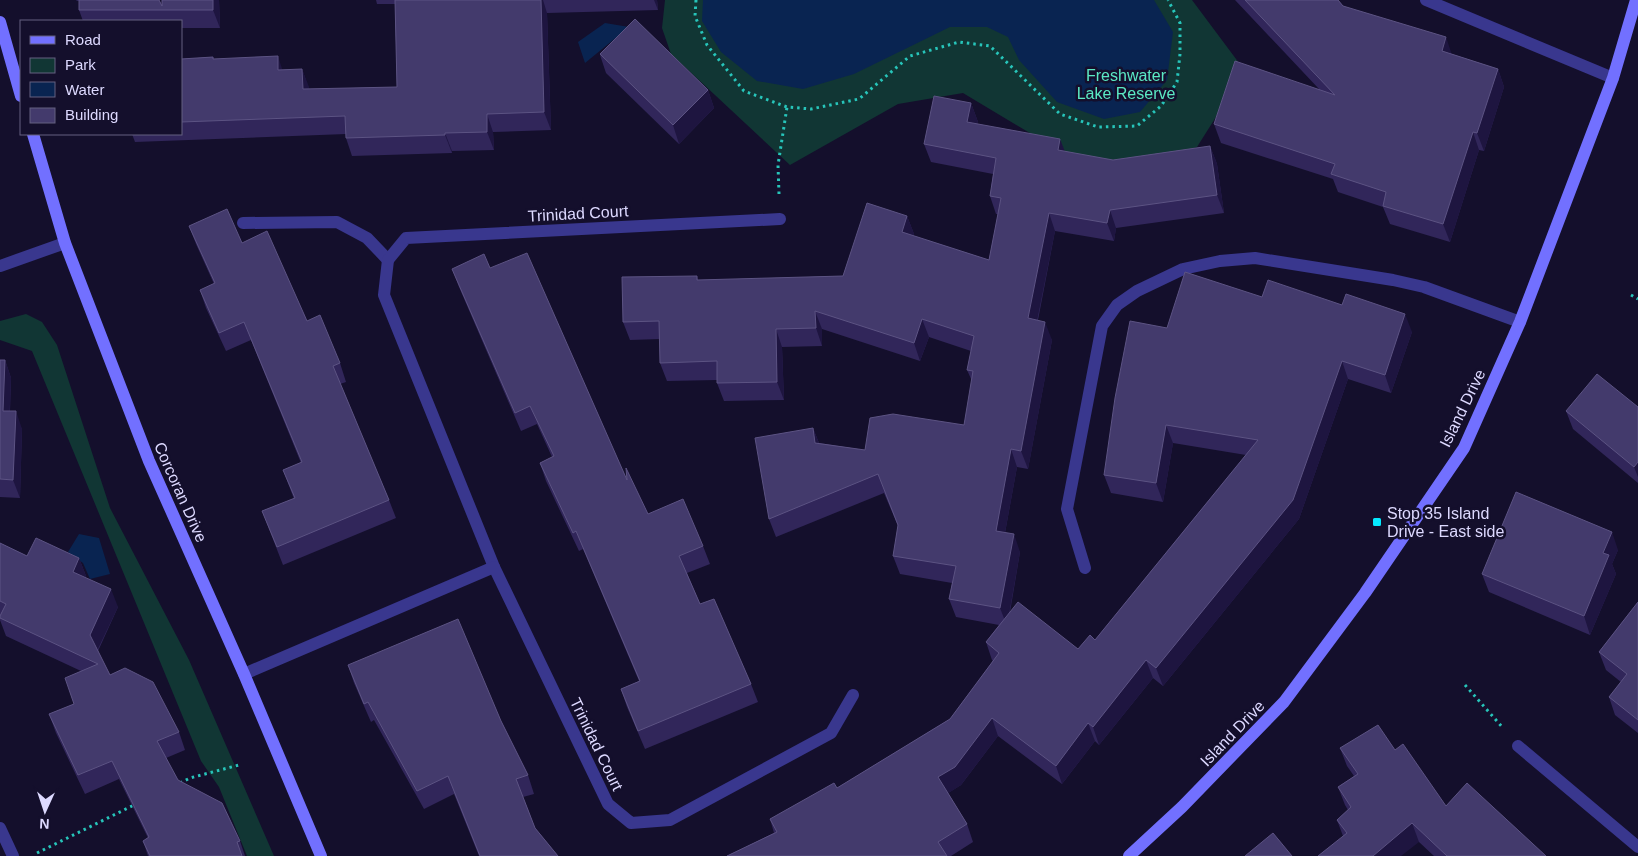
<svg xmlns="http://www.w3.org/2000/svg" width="1638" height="856" font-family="Helvetica,sans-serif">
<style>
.green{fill:#113634}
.water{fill:#092451}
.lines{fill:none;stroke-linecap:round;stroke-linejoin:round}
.path{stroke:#27c5ba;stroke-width:3;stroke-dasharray:2.5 4;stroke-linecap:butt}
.lane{stroke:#39378e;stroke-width:12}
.street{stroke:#39378e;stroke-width:12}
.secondary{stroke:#7270ff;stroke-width:12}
.wall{fill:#31265a}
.shaded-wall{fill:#1e1540}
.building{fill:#433a6c;stroke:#5c5383}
.poi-dot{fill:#05e9ff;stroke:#140f2c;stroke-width:2}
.labels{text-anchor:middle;stroke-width:5;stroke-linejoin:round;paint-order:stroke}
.park-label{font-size:16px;fill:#5be9c4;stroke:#140f2c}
.street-label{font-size:16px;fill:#ddd9ff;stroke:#140f2c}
.poi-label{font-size:16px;fill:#ddd9ff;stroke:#140f2c;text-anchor:start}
</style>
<rect width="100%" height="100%" fill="#140f2c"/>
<!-- green -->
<g class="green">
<path d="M665,0H1192L1245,71L1197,147L1133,172L1075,160L963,93L898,104L790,165L671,54L662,28Z"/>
<path d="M26,314L42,322L57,345L110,508L189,660L274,856H247L219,787L201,761L32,351L0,340V321Z"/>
</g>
<!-- water -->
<g class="water">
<path d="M703,0H1154L1173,32L1167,80L1140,112L1104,119L1057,102L1019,60L1008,37L987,27H950L854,74L803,89L757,81L721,52L702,21Z"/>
<path d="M605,23L629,27L585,63L578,42Z"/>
<path d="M79,534L99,538L110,574L90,579L83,563L68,552Z"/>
</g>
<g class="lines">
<!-- path -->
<g class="path">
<path d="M696,0L695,16L707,45L744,91L787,107L811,109L859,99L910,56L959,42L990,46L1060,114L1098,127L1137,126L1161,106L1177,82L1180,54V23L1168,0"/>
<path d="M779,194L778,165L787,107"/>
<path d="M1631,295L1638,299"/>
<path d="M1465,685L1503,728"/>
<path d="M180,783L190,778L239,765"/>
<path d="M37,853L134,805"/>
</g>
<!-- lane -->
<g class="lane">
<path d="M1426,0L1613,78"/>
<path d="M1085,568L1067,509L1102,326L1117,305L1137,291L1183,269L1220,261L1255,258L1393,280L1424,287L1520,322"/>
</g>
<!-- street -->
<g class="street">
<path d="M243,223L337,222L367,238L388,260"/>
<path d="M0,266L65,243"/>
<path d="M494,567L384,295L388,260L406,238L780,219"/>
<path d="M244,674L494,567L608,804L631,823L670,820L831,733L853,695"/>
<path d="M1518,746L1638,847"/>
<path d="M0,828L13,856"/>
</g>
<!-- secondary -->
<g class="secondary">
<path d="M0,22L21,96"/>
<path d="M33,134L65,243L149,461L244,674L321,856"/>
<path d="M1129,856L1182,807L1284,702L1365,593L1464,448L1520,322L1613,78L1636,0"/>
</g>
</g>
<!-- wall -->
<g class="wall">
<path d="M76,0H159L162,6V0H219L220,28H181V21H83L79,10V1H77Z"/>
<path d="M376,0H657L658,10L547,13L551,130L493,132L494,150L452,151V153L352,156L346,138V134L135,142L132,134H181V59L213,57L214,59L283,70L302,69L309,89L397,87L395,4H377Z"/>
<path d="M1235,0H1338L1343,6L1452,54L1498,69L1504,87L1484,151L1479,150L1450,242L1390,224L1383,207L1338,192L1333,179L1221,143L1214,124L1319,89Z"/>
<path d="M600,55L708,90L714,108L679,144L606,73Z"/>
<path d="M971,103L978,122L977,124L1065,152L1113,160L1210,146L1217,164L1224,213L1116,228L1114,241L1055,231L1038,320L1052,340L1028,469L1017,467L1005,533L1020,552L1010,612L1078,649L1095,640L1246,455L1173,443L1163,502L1111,493L1104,475L1167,328L1262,297L1412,332L1391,393L1348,379L1299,519L1163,686L1153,678L1099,745L1095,741L1062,784L998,736L961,785L948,793L967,824L973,842L951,856H727L774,833L770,819L837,788L950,719L993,661L992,660L986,642L999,625L956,617L949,599L952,583L900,574L893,556L898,526L884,493L776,537L769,519L813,428L819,443L865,450L964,425L972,381L967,370L971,351L929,337L920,361L822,329V346L782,347L784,400L724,401L717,383V380L667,381L660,363V339L630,340L623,322L697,276L698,280L843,276L907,216L914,234L913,236L989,260L998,214H996L990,196L993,174L931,162L924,144Z"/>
<path d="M189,226L242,243L307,321L340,363L346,382L340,384L389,500L396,518L283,565L262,511L294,499L283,470L301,463L251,340L226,351L206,308L200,290L214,284L196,244Z"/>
<path d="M490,268L648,514L703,546L710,564L687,573L700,604L751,684L758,702L645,749L627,707L621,689L639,681L583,549L579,551L546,481L540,463L552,457L537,424L521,431L459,287L452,269Z"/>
<path d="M0,360H5L11,378L10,411L22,429L20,498L0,497Z"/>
<path d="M1638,407V483L1573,429L1566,411Z"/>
<path d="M0,543L27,556L79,558L86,576L85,578L118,607L98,651L110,675L179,732L185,750L166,758L178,780L240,841L245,856H148L143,841L148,838L119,779L85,794L56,733L49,714L74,704L81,671L6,636L0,620Z"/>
<path d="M1618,550L1612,564L1616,574L1590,635L1489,592L1482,574Z"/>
<path d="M1638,602V733L1615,715L1609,697L1621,682L1606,670L1599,652Z"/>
<path d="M348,665L501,721L528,775L534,794L523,797L535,828L558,856H479L454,794L424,809L374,720L371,722L354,683Z"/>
<path d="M1340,748L1395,750L1446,806L1546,856H1434L1419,842L1343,836L1337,820L1348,810L1345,805L1338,787L1354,776L1347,766Z"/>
</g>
<!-- shaded-wall -->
<g class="shaded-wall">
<path d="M213,0H219L220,28L213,10Z"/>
<path d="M541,0H543L547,13L551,130L544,112Z"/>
<path d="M654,0H657L658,10Z"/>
<path d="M1446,37L1452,55L1442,51Z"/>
<path d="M278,56L284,75L278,70Z"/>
<path d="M302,69L309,87L310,107L303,89Z"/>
<path d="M1498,69L1504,87L1484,151L1477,133Z"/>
<path d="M708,90L714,108L679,144L673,125Z"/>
<path d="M971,103L978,122L974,140L967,122Z"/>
<path d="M487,114L493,132L494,150L487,132Z"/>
<path d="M1473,132L1479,150L1450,242L1443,224Z"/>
<path d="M445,133L452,151V153L445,135Z"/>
<path d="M1060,139L1067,157L1058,150Z"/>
<path d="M1210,146L1217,164L1224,213L1217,195Z"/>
<path d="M1110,210L1116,228L1114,241L1107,223Z"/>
<path d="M1049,213L1055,231L1034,336L1028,318Z"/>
<path d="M907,216L914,234L908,250L902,232Z"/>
<path d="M815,311L822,329V346L816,328Z"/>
<path d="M1405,314L1412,332L1391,393L1385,375Z"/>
<path d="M922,319L929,337L920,361L914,343Z"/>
<path d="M1045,322L1052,340L1028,469L1021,451Z"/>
<path d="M776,329L782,347L784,400L777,382Z"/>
<path d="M5,360L11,378L9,429L3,411Z"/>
<path d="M1342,361L1348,379L1299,519L1163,686L1156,668Z"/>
<path d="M16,411L22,429L20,498L13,480Z"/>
<path d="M1166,425L1173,443L1163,502L1156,483Z"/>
<path d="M813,428L820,446L815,443Z"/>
<path d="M1011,449L1017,467L1002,549L996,531Z"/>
<path d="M1638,462V477L1634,467Z"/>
<path d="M1612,532L1618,550L1612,564L1616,574L1590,635L1584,616L1603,553Z"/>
<path d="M1014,534L1020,552L1007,626L1000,608Z"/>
<path d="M79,558L86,576L80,590L73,572Z"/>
<path d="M111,589L118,607L96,653L90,635Z"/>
<path d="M1146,660L1153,678L1099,745L1093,727Z"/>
<path d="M992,718L998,736L961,785L944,796L938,777Z"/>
<path d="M1088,723L1095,741L1062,784L1056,766Z"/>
<path d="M1412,823L1419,842L1401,856H1373Z"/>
</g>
<!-- building -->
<g class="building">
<path d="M79,0H159L162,6V0H213V10H79Z"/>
<path d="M395,0H541L544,112L487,114V132L445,133V135L346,138L345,116L181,122V59L213,57V59L278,56V70L302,69L303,89L397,87Z"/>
<path d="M1245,0H1338L1343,6L1446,37L1442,51L1498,69L1477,133L1473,132L1443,224L1383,206L1386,192L1331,174L1335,164L1214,124L1235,61L1335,95Z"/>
<path d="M635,19L708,90L673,125L600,54Z"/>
<path d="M934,96L971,103L967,122L1060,139L1058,150L1113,160L1210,146L1217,195L1110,210L1107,223L1049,213L1028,318L1045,322L1021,451L1011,449L996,531L1014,534L1000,608L949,599L956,566L893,556L898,525L878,474L769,519L755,438L813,428L815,443L865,450L870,418L893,414L964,425L973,371L967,370L974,336L922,319L914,343L815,311L816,328L776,329L777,382L717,383V361L660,363L659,321L623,322L622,277L697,276V280L843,276L867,203L907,216L902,232L989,260L1001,198L990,196L996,158L924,144Z"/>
<path d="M227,209L242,243L267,231L307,321L320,315L340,363L333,366L389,500L277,547L262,511L295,498L283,470L302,462L244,322L219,333L200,290L215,283L189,226Z"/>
<path d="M527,253L627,480L626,468L648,514L683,499L703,546L679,556L700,604L714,599L751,684L638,731L621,689L640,681L576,531L573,533L540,463L554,456L530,406L515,413L452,269L484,254L490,268Z"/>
<path d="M1185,272L1262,297L1268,280L1342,305L1346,294L1405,314L1385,375L1342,361L1293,500L1156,668L1146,660L1093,727L1088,723L1056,766L992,718L955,767L938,777L967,824L938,842L947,856H727L777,832L770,819L834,783L837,788L950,719L999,653L986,642L1018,602L1078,649L1090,635L1095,640L1258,440L1166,425L1156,483L1104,475L1115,398L1130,321L1167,328Z"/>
<path d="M0,360H5L3,411H16L13,480L0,479Z"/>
<path d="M1597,374L1638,407V462L1634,467L1566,411Z"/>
<path d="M1516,492L1612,532L1603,553L1609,555L1584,616L1482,574Z"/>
<path d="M36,538L79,558L73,572L111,589L90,635L110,675L125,668L153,682L179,732L157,741L178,780L222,803L240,841L237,842L242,856H150L143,841L149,837L112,761L78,775L49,714L74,704L65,678L98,664L0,618V616L6,604L0,601V543L27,556Z"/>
<path d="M1638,602V720L1609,697L1627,674L1599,652Z"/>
<path d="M458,619L501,721L528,775L516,779L535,828L558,856H480L448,776L417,791L368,702L364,704L348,665Z"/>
<path d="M1378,725L1395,750L1403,744L1446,806L1467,783L1546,856H1447L1412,823L1373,856H1318L1347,833L1337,820L1351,807L1338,787L1358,774L1340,748Z"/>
<path d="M1273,833L1292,856H1245Z"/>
</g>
<!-- markers -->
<rect class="poi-dot" x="1372" y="517" width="10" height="10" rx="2.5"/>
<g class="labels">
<!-- park labels -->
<g class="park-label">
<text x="1126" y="81">Freshwater<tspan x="1126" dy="18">Lake Reserve</tspan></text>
</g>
<!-- street labels -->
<g class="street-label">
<text transform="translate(578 213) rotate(-3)" y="6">Trinidad Court</text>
<text transform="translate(1462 408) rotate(-64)" y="6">Island Drive</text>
<text transform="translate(181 492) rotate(66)" y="6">Corcoran Drive</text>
<text transform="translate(1232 733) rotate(-46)" y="6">Island Drive</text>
<text transform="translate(597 744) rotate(64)" y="6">Trinidad Court</text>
</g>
<!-- poi labels -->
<g class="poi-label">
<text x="1387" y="519">Stop 35 Island<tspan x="1387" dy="18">Drive - East side</tspan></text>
</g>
</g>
<!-- legend -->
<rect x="20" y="20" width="162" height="115" fill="#140f2c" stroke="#646080"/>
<rect x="30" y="36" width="25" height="8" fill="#7270ff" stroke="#646080"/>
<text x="65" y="45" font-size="15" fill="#ddd9ff">Road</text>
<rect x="30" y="58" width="25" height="15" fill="#113634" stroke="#646080"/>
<text x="65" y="70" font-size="15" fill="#ddd9ff">Park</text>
<rect x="30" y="82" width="25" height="15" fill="#092451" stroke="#646080"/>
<text x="65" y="95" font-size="15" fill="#ddd9ff">Water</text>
<rect x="30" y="108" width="25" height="15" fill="#433a6c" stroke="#646080"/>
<text x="65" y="120" font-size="15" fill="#ddd9ff">Building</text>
<!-- north arrow -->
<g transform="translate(45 811) rotate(183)" stroke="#140f2c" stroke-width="4" paint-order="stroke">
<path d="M0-4L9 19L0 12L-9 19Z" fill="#ddd9ff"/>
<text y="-8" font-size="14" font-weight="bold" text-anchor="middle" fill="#ddd9ff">N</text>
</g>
</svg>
